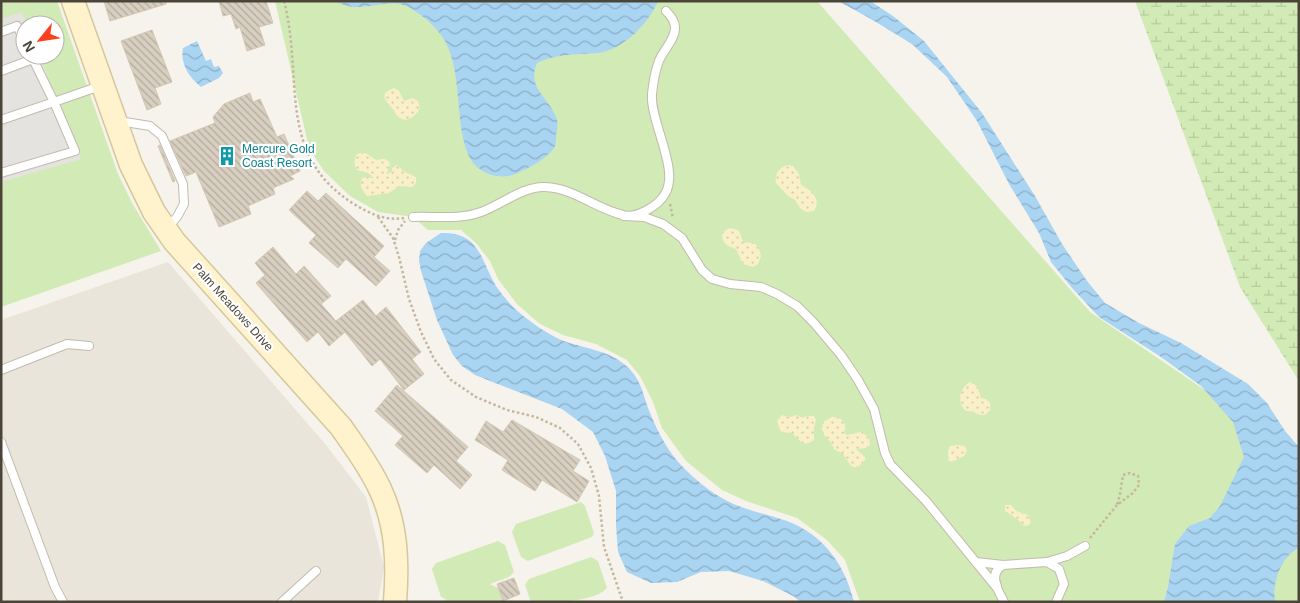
<svg xmlns="http://www.w3.org/2000/svg" width="1300" height="603" font-family="Arial,sans-serif">
<style>
.residential{fill:#eae5da}
.grass{fill:#d2eab5;fill-rule:evenodd}
.wetland{fill:url(#wetland-marsh)}
.sand{fill:url(#sand-dots)}
.parking{fill:#e5e3e0}
.water{fill:url(#water-waves)}
.building{fill:url(#building-back-hatch);stroke:#d3c7b4}
.lines{fill:none;stroke-linecap:round;stroke-linejoin:round}
.lane-casing{stroke:#c2bbae;stroke-width:10}
.secondary-casing{stroke:#d6c79b;stroke-width:25}
.path{stroke:#c4b79f;stroke-width:2.5;stroke-dasharray:2.5 2.5;stroke-linecap:butt}
.lane{stroke:#fff;stroke-width:8}
.secondary{stroke:#fff3cd;stroke-width:22}
.labels{text-anchor:middle;stroke-width:4.5;stroke-linejoin:round;paint-order:stroke}
.culture-label{font-size:12px;fill:#0d838f;stroke:#fff;text-anchor:start}
.street-label{font-size:12px;fill:#4b4439;stroke:#fff}
</style>
<defs>
<pattern id="wetland-marsh" width="20" height="14" patternUnits="userSpaceOnUse" patternTransform="scale(1.25)"><rect width="20" height="14" fill="#d2eab5"/><path d="M1 5h8M5 5V1M11 12h8M15 12V8" fill="none" stroke="#b6ca9c"/></pattern>
<pattern id="sand-dots" width="8" height="8" patternUnits="userSpaceOnUse" patternTransform="scale(1.25)"><rect width="8" height="8" fill="#f9efc9"/><path d="M2 2h.1M6 6h.1" fill="none" stroke="#d7cead" stroke-width="1.8" stroke-linecap="round"/></pattern>
<pattern id="water-waves" width="16" height="10" patternUnits="userSpaceOnUse" patternTransform="scale(1.25)"><rect width="16" height="10" fill="#a9d4f2"/><path d="M0 5q4-4 8 0t8 0" fill="none" stroke="#8caec5"/></pattern>
<pattern id="building-back-hatch" width="6" height="6" patternUnits="userSpaceOnUse" patternTransform="scale(1.25)"><rect width="6" height="6" fill="#d8cfc1"/><path d="M-1 5l2 2M0 0l6 6M5-1l2 2" fill="none" stroke="#b1aa9e"/></pattern>
</defs>
<rect width="100%" height="100%" fill="#f6f3ec"/>
<!-- residential -->
<path class="residential" d="M168,262L326,445L366,497L384,567L378,602H1V320Z"/>
<!-- grass -->
<g class="grass">
<path d="M1,1H57L118,174L132,203L161,251L1,307ZM25,25H55V55H25Z"/>
<path d="M275,1H817L1090,312L1265,431L1299,472V602H860L845,560L827,540L797,518L746,501L722,490L686,461L662,428L653,402L640,376L627,360L596,344L563,335L540,324L517,304L498,279L490,261L476,243L461,230H428L413,217L378,212L350,196L324,171L309,148Z"/>
<path d="M581,502L585,506L594,533L592,537L528,561L521,557L512,532L516,524Z"/>
<path d="M498,541L505,545L514,572L509,577L490,584L498,588L503,602H442L447,600L441,597L432,569L436,563Z"/>
<path d="M591,557L598,561L607,588C593,603 552,602 531,602L525,585L529,579Z"/>
</g>
<!-- wetland -->
<path class="wetland" d="M1135,1H1299V381L1240,287Z"/>
<!-- sand -->
<g class="sand">
<path d="M394,88L399,91L404,101L412,98L418,101L420,108C416,116 406,125 397,116C396,114 394,111 393,109C385,100 378,94 394,88Z"/>
<path d="M360,153H366L376,160C382,159 387,157 390,164L387,173L388,174L392,171V168L397,165L405,172L416,177V183L412,187L399,186L389,193L367,196C362,190 359,186 362,178L366,177L374,178L368,173L357,170C354,164 354,162 356,155Z"/>
<path d="M789,165L793,166L799,174L801,185C811,190 822,199 814,211L806,212L800,208L795,200L788,196L776,183C774,174 780,166 789,165Z"/>
<path d="M729,228C743,230 739,233 744,243C755,241 759,245 761,256L758,264L753,267L743,264L736,249C727,246 722,244 722,233Z"/>
<path d="M970,382L977,386L981,398L986,399L990,403V410L985,415C978,416 973,410 966,411C957,403 959,388 970,382Z"/>
<path d="M782,415L790,417L797,415L803,418L806,416H814L816,420L814,428V440L809,443L803,444L792,433L781,432L777,421Z"/>
<path d="M832,417C842,417 848,423 844,433L846,435L862,432L869,438L870,445L867,448L856,449L865,457V460L857,468L851,466L843,454L834,449L830,441L824,435L822,430L823,422Z"/>
<path d="M957,445L965,446L967,451L964,456L952,462L948,460V451L950,446Z"/>
<path d="M1005,505H1011L1016,511L1028,515L1031,522L1029,525L1024,526C1019,520 1012,515 1005,511Z"/>
</g>
<!-- parking -->
<path class="parking" d="M22,12L27,25H25V55H39L81,159L1,182V19Z"/>
<!-- water -->
<g class="water">
<path d="M333,1H658C649,23 623,50 598,53C574,55 559,53 537,63C526,89 550,97 557,120C558,124 557,130 556,135C556,138 556,144 555,146C550,157 526,170 515,174C497,181 475,172 468,154C453,119 465,60 437,30C430,21 412,7 400,4C390,1 367,8 355,7C347,7 340,3 333,1Z"/>
<path d="M838,1H870L893,16L924,41L982,113L1035,196L1062,244L1087,281L1105,303L1139,323L1181,343L1248,384L1267,403L1285,431L1299,447V548C1281,556 1272,583 1275,602H1164L1168,587L1175,544L1189,526L1210,518L1220,506L1244,457L1233,422L1201,386L1161,357L1099,317L1072,288L1051,262L1039,233L1009,184L977,121L947,77L912,44L871,19Z"/>
<path d="M197,41L206,61L211,59L214,67L219,66L223,73L219,78L201,87C189,77 180,64 183,48Z"/>
<path d="M441,233C480,232 480,259 496,286C503,296 512,307 521,314C532,323 546,333 559,339C585,350 614,349 633,373C641,383 644,396 648,408C656,428 665,447 679,463C697,482 719,500 744,508C758,513 773,516 787,521C824,535 845,565 854,602H801L793,596L763,581L729,571L701,572L677,582L651,583L627,572L618,552L616,525V491L605,456L593,432L562,409L475,375L462,366L453,355L437,320L421,271L419,261L420,251L426,243Z"/>
</g>
<!-- building -->
<g class="building">
<path d="M104,1H166V4L110,21Z"/>
<path d="M219,1H266L273,23L259,27L265,45L247,51L240,27L236,29L231,14L223,16Z"/>
<path d="M152,30L172,82L155,88L161,104L147,110L121,41Z"/>
<path d="M250,93L253,102L260,99L277,137L284,134L300,171L290,176L294,179L273,188L275,194L248,206L251,214L219,227L196,172L186,176L170,141L215,123L213,117L224,104Z"/>
<path d="M160,145L175,181L173,182L158,146Z"/>
<path d="M307,191L318,201L326,193L384,246L374,257L390,271L376,286L346,259L338,268L309,243L316,235L289,210Z"/>
<path d="M273,247L296,274L304,266L331,296L321,304L336,321L363,300L376,316L386,307L421,352L412,359L424,374L404,390L380,359L372,366L345,332L329,346L318,332L307,342L256,283L265,275L255,263Z"/>
<path d="M397,385L468,447L456,461L472,475L460,489L434,465L427,473L395,445L403,436L375,411Z"/>
<path d="M512,420L580,460L573,471L589,481L577,502L542,480L535,491L502,470L508,460L475,440L486,421L503,432Z"/>
<path d="M514,578L520,594L503,601L497,584Z"/>
</g>
<g class="lines">
<!-- lane casing -->
<g class="lane-casing">
<g id="lane">
<path d="M1,32L17,26L25,42"/>
<path d="M1,71L33,59"/>
<path d="M1,120L54,102L31,55"/>
<path d="M119,121L150,126L162,136L183,184L184,204L177,217L167,228"/>
<path d="M1,173L75,151L54,102L100,86"/>
<path d="M624,216L644,217L663,224L682,238L702,270L712,279L730,284L761,287L777,294L797,306L814,323L841,355L858,380L874,409L885,453L890,464L926,501L997,588L1004,602"/>
<path d="M413,217C435,216 460,220 481,212C501,205 523,186 545,187C574,188 596,209 623,215C636,219 658,206 665,194C680,170 650,122 652,94C653,84 655,71 659,61C663,50 676,39 675,27C675,21 670,15 666,11"/>
<path d="M1,370L67,344L89,346"/>
<path d="M1,442L55,587L63,602"/>
<path d="M976,562L1003,565L1047,562L1059,569L1064,584L1056,602"/>
<path d="M1047,562L1067,556L1085,546"/>
<path d="M997,586C993,577 995,570 1003,565"/>
<path d="M282,602L316,571"/>
</g>
</g>
<!-- secondary casing -->
<g class="secondary-casing">
<path id="secondary" d="M73,1L131,165L154,212L174,241L341,427C355,447 370,467 380,489C397,525 398,563 395,602"/>
</g>
<!-- path -->
<g class="path">
<path d="M284,1C304,77 275,155 354,204C370,214 386,221 404,218"/>
<path d="M670,204L673,218"/>
<path d="M378,217L393,238L399,257L409,299L421,332L434,359L451,380L476,397L507,410L536,417L560,428L578,444L591,468L599,496L604,547L623,602"/>
<path d="M395,240L398,230L405,221"/>
<path d="M1090,538L1117,505L1133,493L1139,485L1138,476L1130,473L1123,475L1120,494L1117,505"/>
</g>
<!-- lane -->
<use href="#lane" class="lane"/>
<!-- secondary -->
<use href="#secondary" class="secondary"/>
</g>
<!-- icons -->
<defs>
<g id="building-bare" transform="scale(1.5)"><path d="M-4-6H4V6H1V3H-1V6H-4ZM-2.5-4.3h1.7v1.8h-1.7ZM.8-4.3h1.7v1.8H.8ZM-2.5-1h1.7V.8h-1.7ZM.8-1h1.7V.8H.8Z" fill="#0f9aa8" stroke="#fff" stroke-width="2.5" paint-order="stroke"/></g>
</defs>
<g fill-rule="evenodd">
<use href="#building-bare" x="227" y="156"/>
</g>
<g class="labels">
<!-- culture labels -->
<g class="culture-label">
<text x="242" y="153">Mercure Gold<tspan x="242" dy="14">Coast Resort</tspan></text>
</g>
<!-- street labels -->
<g class="street-label">
<text transform="translate(233 307) rotate(48)" y="4">Palm Meadows Drive</text>
</g>
</g>
<!-- border -->
<rect width="1300" height="603" fill="none" stroke="#4b4439" stroke-width="5"/>
<!-- north arrow -->
<g transform="translate(40 40) rotate(240)"><circle r="24" fill="#ffffff" stroke="#b7b4b0"/>
<path d="M0-4L9 19L0 12L-9 19Z" fill="#fc3f1d"/>
<text y="-8" font-size="14" font-weight="bold" text-anchor="middle" fill="#4b4439">N</text>
</g>
</svg>
